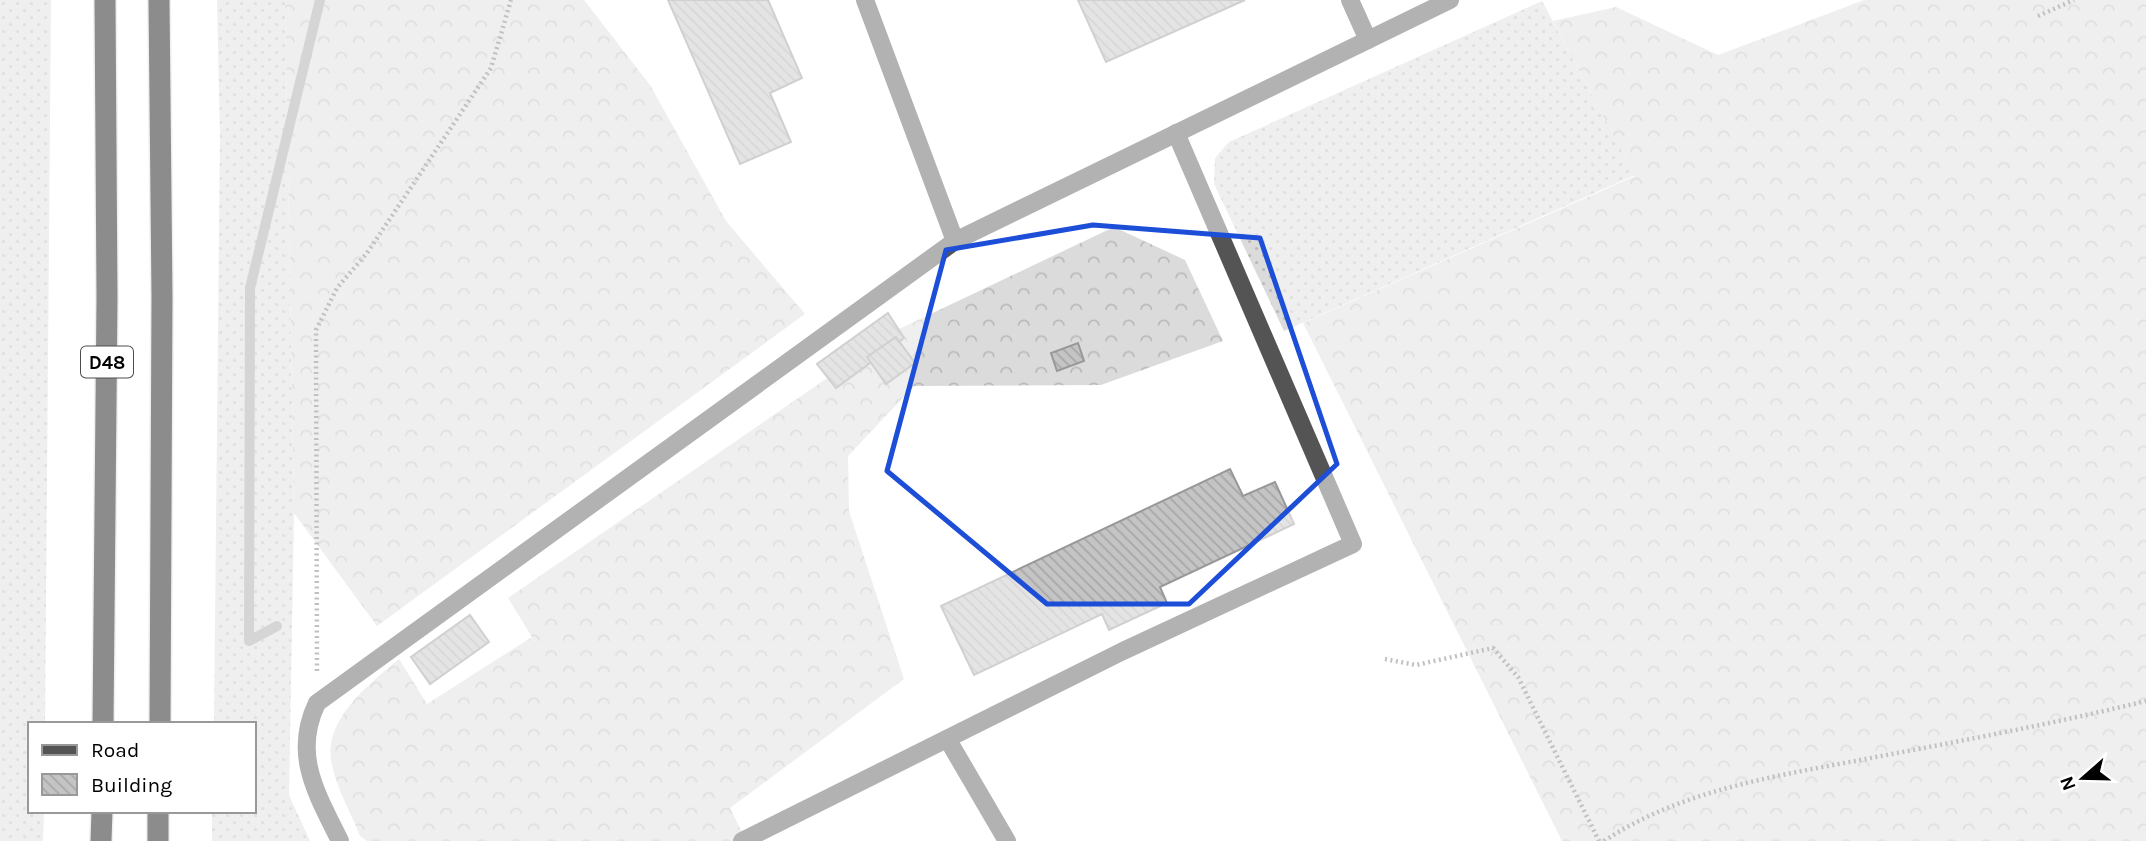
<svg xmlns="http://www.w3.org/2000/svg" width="2146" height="841" font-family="Karla,sans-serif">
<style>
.grass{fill:url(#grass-dots)}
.forest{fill:url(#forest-crowns)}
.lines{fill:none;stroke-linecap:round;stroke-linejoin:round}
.stream{stroke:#a2a2a2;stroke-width:10}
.building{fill:url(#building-back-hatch);stroke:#989898;stroke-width:2}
.highway-casing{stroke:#dbdbdb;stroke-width:24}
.path{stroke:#767676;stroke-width:4.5;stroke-dasharray:2 3.5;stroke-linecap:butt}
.minor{stroke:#545454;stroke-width:18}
.highway{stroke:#000;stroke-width:21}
.marked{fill:none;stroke:#1d4ed8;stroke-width:5;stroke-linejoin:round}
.labels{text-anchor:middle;stroke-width:7;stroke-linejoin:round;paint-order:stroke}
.shield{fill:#fff;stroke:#4c4c4c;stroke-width:2}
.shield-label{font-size:19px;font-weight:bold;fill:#000}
</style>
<defs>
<pattern id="grass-dots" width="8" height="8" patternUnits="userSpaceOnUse" patternTransform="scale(1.75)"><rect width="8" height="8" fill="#dbdbdb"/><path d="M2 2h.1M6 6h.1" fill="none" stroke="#bababa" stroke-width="1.8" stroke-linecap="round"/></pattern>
<pattern id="forest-crowns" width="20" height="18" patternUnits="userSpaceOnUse" patternTransform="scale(1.75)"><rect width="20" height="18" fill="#dbdbdb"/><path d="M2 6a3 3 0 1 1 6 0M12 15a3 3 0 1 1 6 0" fill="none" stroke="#bababa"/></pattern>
<pattern id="building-back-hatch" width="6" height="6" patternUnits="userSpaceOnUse" patternTransform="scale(1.75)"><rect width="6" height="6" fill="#c4c4c4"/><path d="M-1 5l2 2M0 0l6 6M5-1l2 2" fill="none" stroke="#a7a7a7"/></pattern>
</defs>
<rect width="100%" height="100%" fill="#fff"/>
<!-- grass -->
<g class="grass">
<path d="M0,0H51L45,724H30V811H44L43,841H0Z"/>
<path d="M217,0H285L294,513L289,795L310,841H212V811H254V724H214L220,135Z"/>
<path d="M1542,1L1635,175L1284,331L1214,184L1215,158L1229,142Z"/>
</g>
<!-- forest -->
<g class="forest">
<path d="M285,0H584L650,85L726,221L805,314L377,626L294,513Z"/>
<path d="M1864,0H2146V841H1562L1303,323L1635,176L1553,21L1616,7L1718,55Z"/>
<path d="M1114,227L1185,260L1223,341L1101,385L914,386L848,456L849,511L904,679L730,808L746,841H367L360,836C351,813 337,789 332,765C321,720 370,684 399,659L427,704L532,637L508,598L897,330Z"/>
</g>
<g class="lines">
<!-- stream -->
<path class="stream" d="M277,626L249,641L250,288L320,0"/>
</g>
<!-- building -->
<g class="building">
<path d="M668,0H768L802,78L770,93L791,142L740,164Z"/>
<path d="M1078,0H1245L1106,62Z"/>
<path d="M888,313L904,338L836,388L817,364Z"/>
<path d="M896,337L915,363L886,384L867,357Z"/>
<path d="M1078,343L1084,361L1057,371L1051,353Z"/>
<path d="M1230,469L1243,496L1275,482L1294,524L1160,587L1167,603L1109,630L1102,614L974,675L941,606Z"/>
<path d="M470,615L489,642L430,684L411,657Z"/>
</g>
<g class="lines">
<!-- highway casing -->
<g class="highway-casing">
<g id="highway">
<path d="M159,0L162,297L160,724"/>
<path d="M103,724L107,298L105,0"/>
<path d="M101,841L102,811"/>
<path d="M158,841V811"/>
</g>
</g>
<!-- path -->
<g class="path">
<path d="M2038,16L2074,0"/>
<path d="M1385,659L1416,665L1493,648L1518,677L1599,841"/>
<path d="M317,671L316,330L337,288L367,253L491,68L511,0"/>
<path d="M1604,841C1684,788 1783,775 1876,757C1966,740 2056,723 2146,701"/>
</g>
<!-- minor -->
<g class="minor">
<path d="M865,0L955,241"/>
<path d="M1350,0L1368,40"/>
<path d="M948,740L1007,841"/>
<path d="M340,841C317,794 292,755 317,703L955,241L1450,0"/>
<path d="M742,841L1123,651L1353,544L1176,133"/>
</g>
<!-- highway -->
<use href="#highway" class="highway"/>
</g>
<!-- marked area -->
<path d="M0 0H2146V841H0ZM1093,225L1260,238L1337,464L1189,604H1047L887,471L946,250Z" fill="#fff" fill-opacity=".55" fill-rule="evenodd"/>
<path class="marked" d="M1093,225L1260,238L1337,464L1189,604H1047L887,471L946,250Z"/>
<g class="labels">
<!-- shield labels -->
<rect class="shield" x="81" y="346.5" width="52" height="31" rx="5"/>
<g class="shield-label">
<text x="107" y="369">D48</text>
</g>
</g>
<!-- legend -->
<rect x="28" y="722" width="228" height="91" fill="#ffffff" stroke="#999999" stroke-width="2"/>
<rect x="42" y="745" width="35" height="10" fill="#545454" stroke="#999999" stroke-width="2"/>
<text x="91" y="757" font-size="21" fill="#000000">Road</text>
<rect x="42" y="774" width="35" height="21" fill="url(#building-back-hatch)" stroke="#999999" stroke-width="2"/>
<text x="91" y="792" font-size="21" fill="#000000">Building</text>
<!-- north arrow -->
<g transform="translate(2083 778) rotate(250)" stroke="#ffffff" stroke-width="5" paint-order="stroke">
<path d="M0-5L12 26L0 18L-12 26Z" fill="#000000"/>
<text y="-10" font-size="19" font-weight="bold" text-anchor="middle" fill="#000000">N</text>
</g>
</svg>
